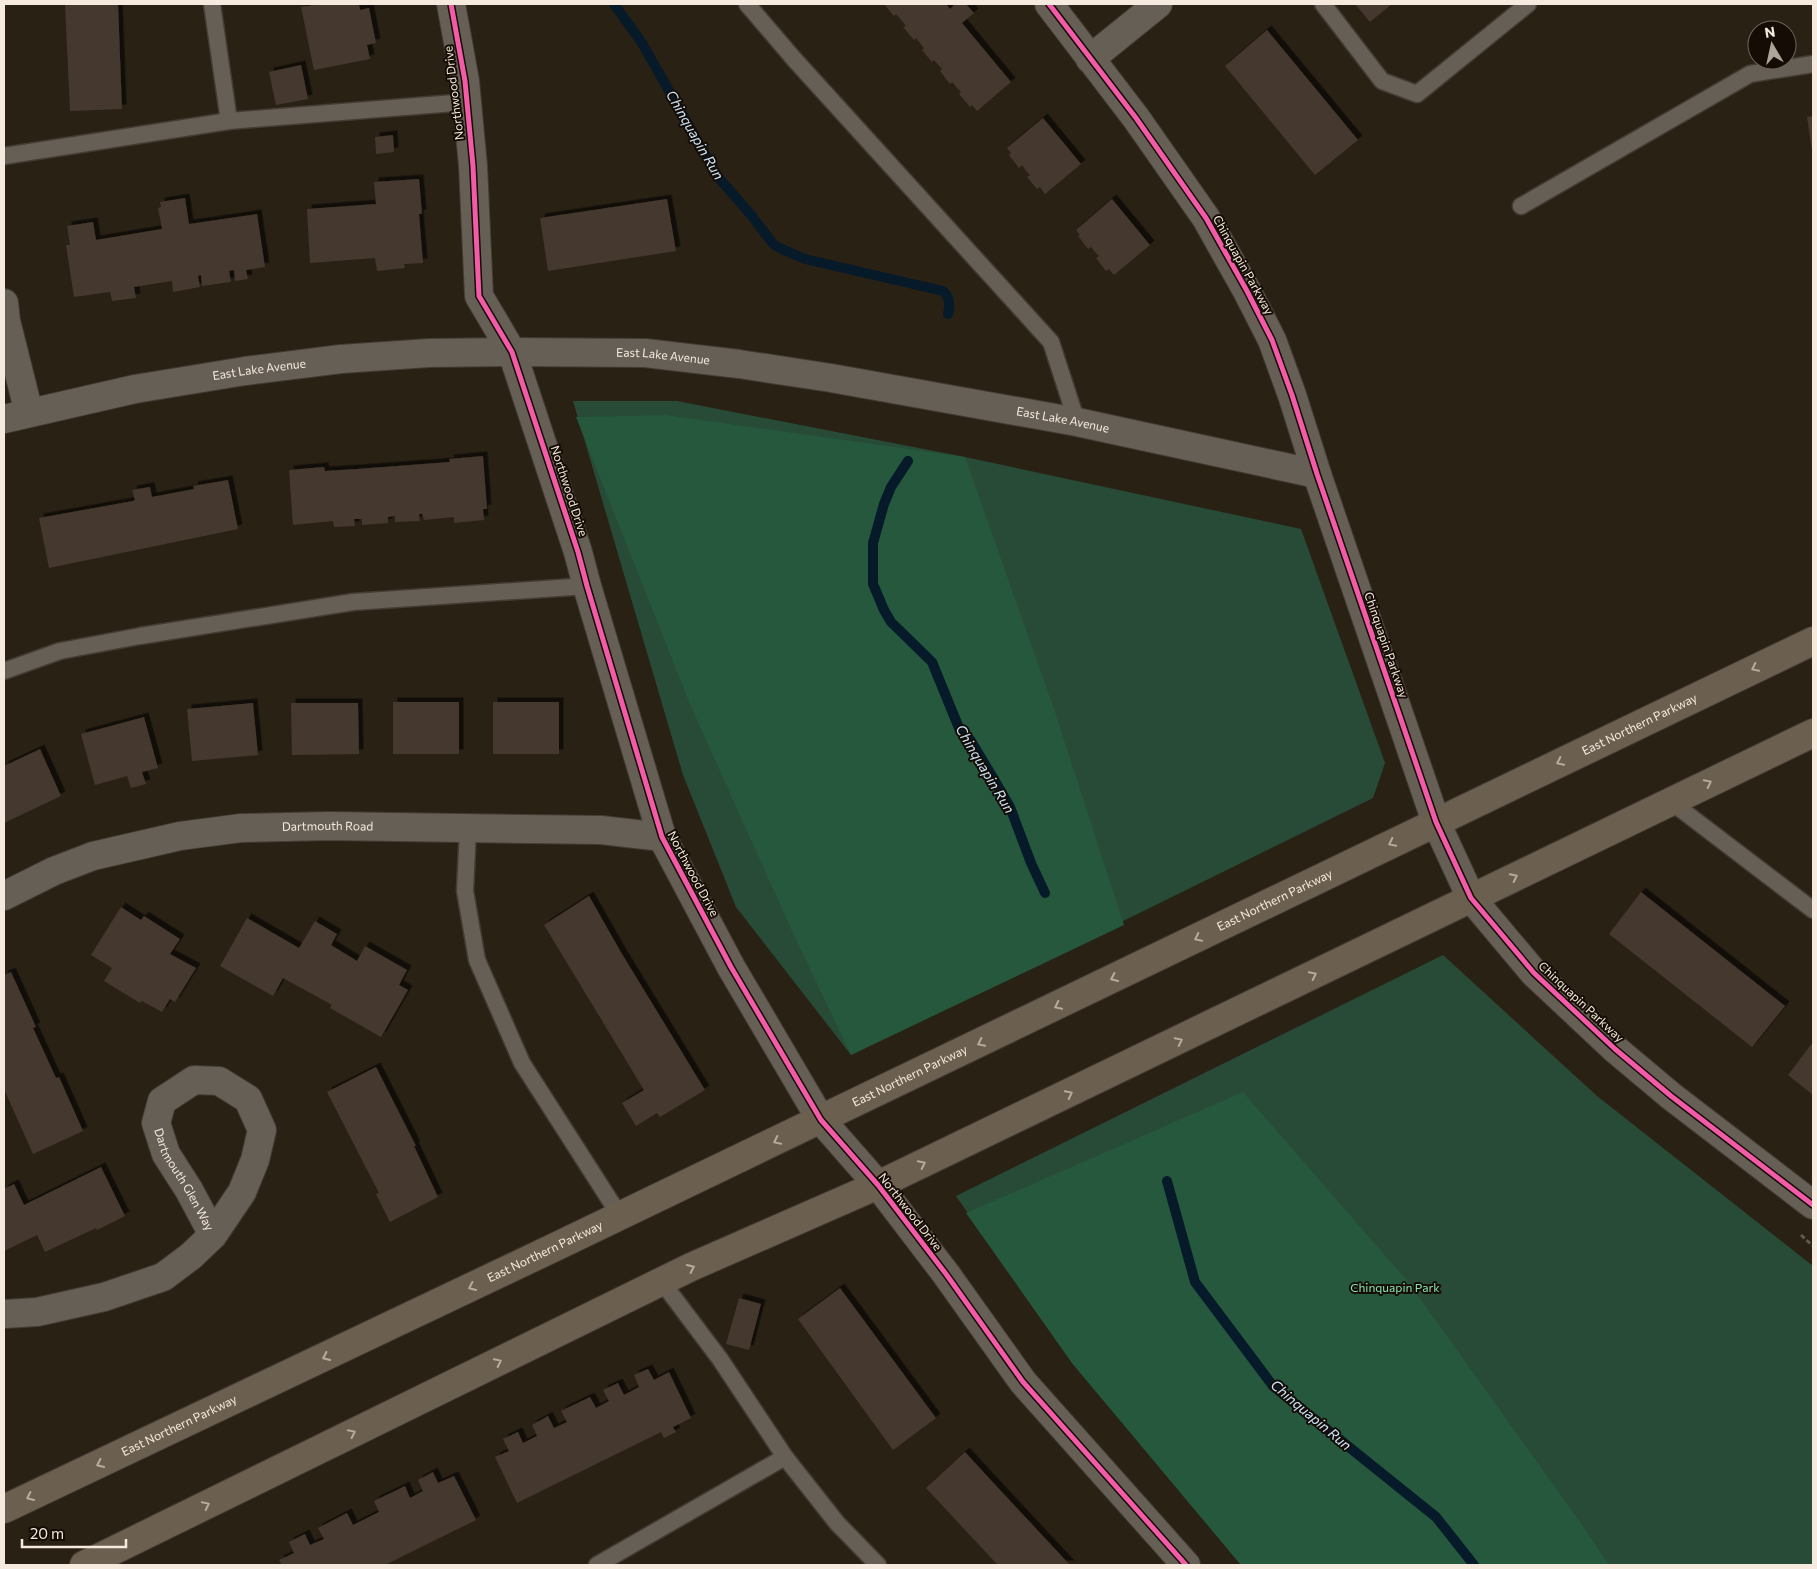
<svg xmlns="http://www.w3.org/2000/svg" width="1817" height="1569" font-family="Commissioner,sans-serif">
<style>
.green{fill:#274b37}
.forest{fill:#25583d}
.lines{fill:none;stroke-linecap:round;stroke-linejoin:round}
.stream{stroke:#061a2a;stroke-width:10}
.building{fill:#45382d;filter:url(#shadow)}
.service-casing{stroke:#443b33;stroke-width:19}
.minor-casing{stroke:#443b33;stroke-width:30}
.tertiary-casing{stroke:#443b33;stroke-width:30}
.primary-casing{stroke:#443b33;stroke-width:30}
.path{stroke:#605951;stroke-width:3;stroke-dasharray:5 2.5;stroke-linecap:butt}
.service{stroke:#665f56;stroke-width:16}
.minor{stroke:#665f56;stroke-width:28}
.tertiary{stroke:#665f56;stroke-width:28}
.primary{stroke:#6b6050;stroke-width:28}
.cycleway-casing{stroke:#150d05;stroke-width:8}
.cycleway{stroke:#f35aa7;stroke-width:5}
.oneway{stroke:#b7ac9e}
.labels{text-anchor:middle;stroke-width:4;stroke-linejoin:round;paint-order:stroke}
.street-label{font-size:12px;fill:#f5eadd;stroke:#150d05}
.park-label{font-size:12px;fill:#87e1b0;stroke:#150d05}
.water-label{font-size:14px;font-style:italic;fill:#cbe7ff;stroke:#150d05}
</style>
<defs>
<filter id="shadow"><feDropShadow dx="4.5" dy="-4.5" stdDeviation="0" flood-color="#0009"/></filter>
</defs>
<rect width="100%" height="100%" fill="#2a2115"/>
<!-- green -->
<g class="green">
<path d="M573,401H677L965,457L1301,529L1385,763L1373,798L851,1055L736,907L683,775Z"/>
<path d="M1443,955L1597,1096L1813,1266V1565H1241L1072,1363L956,1196Z"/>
</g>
<!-- forest -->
<g class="forest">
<path d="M665,415L965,457L1054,709L1124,925L851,1055L790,927L689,702L576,417Z"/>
<path d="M1243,1092L1409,1283L1583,1526L1609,1565H1241L1072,1363L966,1213Z"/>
</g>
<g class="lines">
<!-- stream -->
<g class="stream">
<path d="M614,4L642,43L718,177L752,216L773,244L782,249L805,259L943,291C950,297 950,306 948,314"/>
<path d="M908,461L891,487L884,504L873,543V584L884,610L891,622L932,662L959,728L971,741L995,781L1010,807L1031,863L1045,893"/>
<path d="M1167,1181L1195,1282L1273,1386L1436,1517L1474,1565"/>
</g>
</g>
<!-- building -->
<g class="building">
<path d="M65,4H118L122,109L70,111Z"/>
<path d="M320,4H359L360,10L369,8L376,43L367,45L370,59L314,70L301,7Z"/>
<path d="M884,4H946L950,9L955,4H966L974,13L962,23L1011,82L977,111L972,105L970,107L959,94L961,92L958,89L952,82L950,84L940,71L942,69L934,60L932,62L922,50L924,48L916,38L914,40L903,27L906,26L902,21L896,14L894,16Z"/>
<path d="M1355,4H1392L1370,22Z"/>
<path d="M1267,30L1358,140L1315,175L1225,66Z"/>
<path d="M301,65L308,99L276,105L269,72Z"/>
<path d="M1813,116V149L1812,150L1807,117Z"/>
<path d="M1043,118L1081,164L1045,194L1040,187L1037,189L1027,177L1030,175L1026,171L1022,165L1019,168L1009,155L1011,153L1007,148Z"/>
<path d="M393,135L394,152L376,154L375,137Z"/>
<path d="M419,179L422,214H419L423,263L404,264L405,268L377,271L375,258L310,263L307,209L376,204L374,182Z"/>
<path d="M185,198L189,224L257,214L265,267L246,270L248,279L235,281L234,270L229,271L231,282L202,286L201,275L198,276L200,287L173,292L172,281L134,287L136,298L112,301L110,292L74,297L66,245H70L67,226L93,222L96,240L162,229L158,208L161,207L160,202Z"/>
<path d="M667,199L676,251L548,271L540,218Z"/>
<path d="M1112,199L1150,245L1114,275L1109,269L1106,271L1096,258L1099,256L1096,253L1091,247L1088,249L1078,236L1080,235L1076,230Z"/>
<path d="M483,456L487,509H483L484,520L454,523V517L424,520L422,514H419L420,521L395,522V516L388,517V523L362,525V519H354L355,526L334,527L333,521L293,525L289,470L324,467L325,471L357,469L450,462L449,459Z"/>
<path d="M228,480L238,529L49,568L39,518L133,501L135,500L132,490L150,487L152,497L194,489L193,486Z"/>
<rect x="393" y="702" width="66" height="52"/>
<rect x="493" y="702" width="66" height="52"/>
<path d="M253,703L258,755L192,761L187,709Z"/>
<path d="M291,703H358L359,754L292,755Z"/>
<path d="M144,717L158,768L142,772L146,784L131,788L127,776L95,785L81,734Z"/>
<path d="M40,749L61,796L4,823V766Z"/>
<path d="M1641,892L1785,1006L1752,1047L1609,934Z"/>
<path d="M589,896L622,954L705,1090L660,1117L657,1113L636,1126L622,1103L644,1090L544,925Z"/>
<path d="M121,907L141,920L144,916L180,939L170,954L196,968L175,1002L170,999L162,1012L142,1001L140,1003L104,981L112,968L91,955Z"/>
<path d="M247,918L299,948L315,921L337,934L331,945L357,961L365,946L407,970L399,985L408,990L381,1037L330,1008L332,1005L283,978L273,996L220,966Z"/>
<path d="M11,972L36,1027L33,1028L45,1054L56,1078L59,1077L83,1131L33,1154L4,1089V975Z"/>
<path d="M1813,1042V1095L1788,1075Z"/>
<path d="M376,1067L416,1146H414L438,1197L390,1222L376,1194L379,1193L327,1092Z"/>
<path d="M101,1167L125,1216L97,1230L96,1228L45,1252L37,1235L4,1251V1189L14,1184L24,1205Z"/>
<path d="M840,1288L936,1418L893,1450L798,1319Z"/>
<path d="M739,1298L761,1304L749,1350L726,1344Z"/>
<path d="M648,1369L654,1380L669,1372L691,1418L673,1427L676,1432L664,1438L661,1432L517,1503L495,1457L509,1451L503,1439L518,1432L523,1443L537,1436L532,1425L548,1416L554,1428L567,1422L561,1411L590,1397L596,1408L609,1401L603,1390L618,1383L624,1395L639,1387L634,1375Z"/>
<path d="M965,1452L987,1476L1070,1565H998L994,1561L926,1488Z"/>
<path d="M433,1472L438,1483L454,1476L476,1520L385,1565H282L279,1560L294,1553L289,1542L305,1534L310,1545L324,1539L318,1528L347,1513L353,1525L379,1512L374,1501L405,1486L410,1498L423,1491L418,1480Z"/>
</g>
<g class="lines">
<!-- service casing -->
<g class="service-casing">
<g id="service">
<path d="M212,4L229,121"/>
<path d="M747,4L794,59L1051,342L1077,422"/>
<path d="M1323,4L1382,81L1417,94L1528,4"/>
<path d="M4,156L229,121L467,102"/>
<path d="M1521,206L1750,74L1813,64"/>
<path d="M4,671L60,651L140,636L353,602L587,586"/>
<path d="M1670,801L1813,910"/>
<path d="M468,828L465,891L477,960L522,1063L620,1216"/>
<path d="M662,1282L720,1359L785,1457L837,1523L878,1565"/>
<path d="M597,1565L785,1457"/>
</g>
</g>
<!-- minor casing -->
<g class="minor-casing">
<g id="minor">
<path d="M451,4L465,81L473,166L479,296L512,352L578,552L587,586L662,837L731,967L821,1120L878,1185L946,1274L1023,1382L1186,1565"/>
<path d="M1049,4L1136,118L1206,218L1247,291L1272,340L1292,395L1317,474L1436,822L1471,898L1534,973L1615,1049L1671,1096L1813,1205"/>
<path d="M1090,59L1158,4"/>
<path d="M4,303L6,321L29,413"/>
<path id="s1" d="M4,896L54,871L93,856L180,836L241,828L329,826L601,830L662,837"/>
<path id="s2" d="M4,1314L37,1312L104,1297L163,1277L191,1256L213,1235L242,1192L255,1160L262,1130L248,1099L219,1081L194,1080L162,1101L156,1123L166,1154L189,1190L213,1235"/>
</g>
</g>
<!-- tertiary casing -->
<g class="tertiary-casing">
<g id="tertiary">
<path id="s3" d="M4,419L135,389L245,371L341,359L429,353L512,352L645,353L739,364L831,378L1077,422L1317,474"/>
</g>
</g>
<!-- primary casing -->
<g class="primary-casing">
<g id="primary">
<path id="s4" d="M4,1509L553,1248L1813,641"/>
<path d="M84,1565L691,1267L878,1185L1813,733"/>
</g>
</g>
<!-- path -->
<path class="path" d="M1801,1235L1813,1246"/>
<!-- service -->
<use href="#service" class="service"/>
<!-- minor -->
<use href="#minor" class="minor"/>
<!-- tertiary -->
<use href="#tertiary" class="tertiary"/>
<!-- primary -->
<use href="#primary" class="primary"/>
<!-- cycleway casing -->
<g class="cycleway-casing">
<g id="cycleway">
<path d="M451,4L465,81L473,166L479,296L512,352L578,552L587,586L662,837L731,967L821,1120L878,1185L946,1274L1023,1382L1186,1565"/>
<path d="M1049,4L1136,118L1206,218L1247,291L1272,340L1292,395L1317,474L1436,822L1471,898L1534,973L1615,1049L1671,1096L1813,1205"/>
</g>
</g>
<!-- cycleway -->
<use href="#cycleway" class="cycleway"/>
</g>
<!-- one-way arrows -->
<defs><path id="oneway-chevron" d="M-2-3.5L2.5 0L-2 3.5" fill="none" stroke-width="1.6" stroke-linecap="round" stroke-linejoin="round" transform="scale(1.25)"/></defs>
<g class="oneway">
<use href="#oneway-chevron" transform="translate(1755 668) rotate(154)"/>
<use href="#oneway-chevron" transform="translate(1560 762) rotate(154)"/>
<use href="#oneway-chevron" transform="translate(1708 783) rotate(-26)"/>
<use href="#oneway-chevron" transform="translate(1392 843) rotate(154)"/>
<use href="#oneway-chevron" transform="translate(1514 877) rotate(-26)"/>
<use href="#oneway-chevron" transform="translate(1198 938) rotate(154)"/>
<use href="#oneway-chevron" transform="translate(1313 975) rotate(-26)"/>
<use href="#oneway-chevron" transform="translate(1114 978) rotate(155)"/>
<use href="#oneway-chevron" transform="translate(1058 1006) rotate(154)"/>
<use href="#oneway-chevron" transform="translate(1179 1041) rotate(-26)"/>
<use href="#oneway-chevron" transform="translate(981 1043) rotate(154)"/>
<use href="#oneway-chevron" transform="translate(1069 1094) rotate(-26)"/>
<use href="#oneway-chevron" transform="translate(777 1141) rotate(154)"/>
<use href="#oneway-chevron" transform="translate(922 1164) rotate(-26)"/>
<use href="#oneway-chevron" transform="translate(691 1268) rotate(-25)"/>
<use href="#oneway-chevron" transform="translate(472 1287) rotate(155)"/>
<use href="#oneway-chevron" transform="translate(326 1357) rotate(155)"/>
<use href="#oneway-chevron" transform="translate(498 1362) rotate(-26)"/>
<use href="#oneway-chevron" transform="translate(352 1433) rotate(-26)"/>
<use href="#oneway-chevron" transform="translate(100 1464) rotate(155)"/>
<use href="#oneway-chevron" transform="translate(30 1497) rotate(155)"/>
<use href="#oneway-chevron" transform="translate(206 1505) rotate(-26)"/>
</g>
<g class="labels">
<!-- street labels -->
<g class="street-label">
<text transform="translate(454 93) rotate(-97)" y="4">Northwood Drive</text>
<text transform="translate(1243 265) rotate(61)" y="4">Chinquapin Parkway</text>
<text dy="4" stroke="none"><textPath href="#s3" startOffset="665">East Lake Avenue</textPath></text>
<text dy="4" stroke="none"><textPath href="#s3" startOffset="260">East Lake Avenue</textPath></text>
<text dy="4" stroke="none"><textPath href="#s3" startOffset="1070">East Lake Avenue</textPath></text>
<text transform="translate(569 491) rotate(72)" y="4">Northwood Drive</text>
<text transform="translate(1386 645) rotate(71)" y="4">Chinquapin Parkway</text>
<text dy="4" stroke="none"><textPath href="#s4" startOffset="1814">East Northern Parkway</textPath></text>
<text dy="4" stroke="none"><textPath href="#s1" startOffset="335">Dartmouth Road</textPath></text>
<text transform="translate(693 874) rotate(62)" y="4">Northwood Drive</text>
<text dy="4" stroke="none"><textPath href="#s4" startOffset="1409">East Northern Parkway</textPath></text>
<text transform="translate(1581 1002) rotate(43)" y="4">Chinquapin Parkway</text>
<text dy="4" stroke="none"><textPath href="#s4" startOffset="1004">East Northern Parkway</textPath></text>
<text dy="4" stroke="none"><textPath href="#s2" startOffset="564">Dartmouth Glen Way</textPath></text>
<text transform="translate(910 1212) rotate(52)" y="4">Northwood Drive</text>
<text dy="4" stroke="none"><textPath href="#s4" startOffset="599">East Northern Parkway</textPath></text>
<text dy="4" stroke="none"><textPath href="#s4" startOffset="194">East Northern Parkway</textPath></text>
</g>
<!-- park labels -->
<g class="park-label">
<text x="1395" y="1292">Chinquapin Park</text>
</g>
<!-- water labels -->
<g class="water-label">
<text transform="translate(695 135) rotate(60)" y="5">Chinquapin Run</text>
<text transform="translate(985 769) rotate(59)" y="5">Chinquapin Run</text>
<text transform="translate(1311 1415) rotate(40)" y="5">Chinquapin Run</text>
</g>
</g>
<!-- border -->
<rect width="1817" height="1569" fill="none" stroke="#f5eadd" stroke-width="10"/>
<!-- north arrow -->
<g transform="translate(1772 45) rotate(351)"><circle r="24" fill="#150d05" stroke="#6f655b"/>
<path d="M0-4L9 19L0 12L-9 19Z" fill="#aea497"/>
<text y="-8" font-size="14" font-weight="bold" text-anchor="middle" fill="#f5eadd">N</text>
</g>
<!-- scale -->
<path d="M22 1539v8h104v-8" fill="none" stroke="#f5eadd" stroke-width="2.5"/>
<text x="30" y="1539" font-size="15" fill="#f5eadd" stroke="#150d05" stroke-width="4" paint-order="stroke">20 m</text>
</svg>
